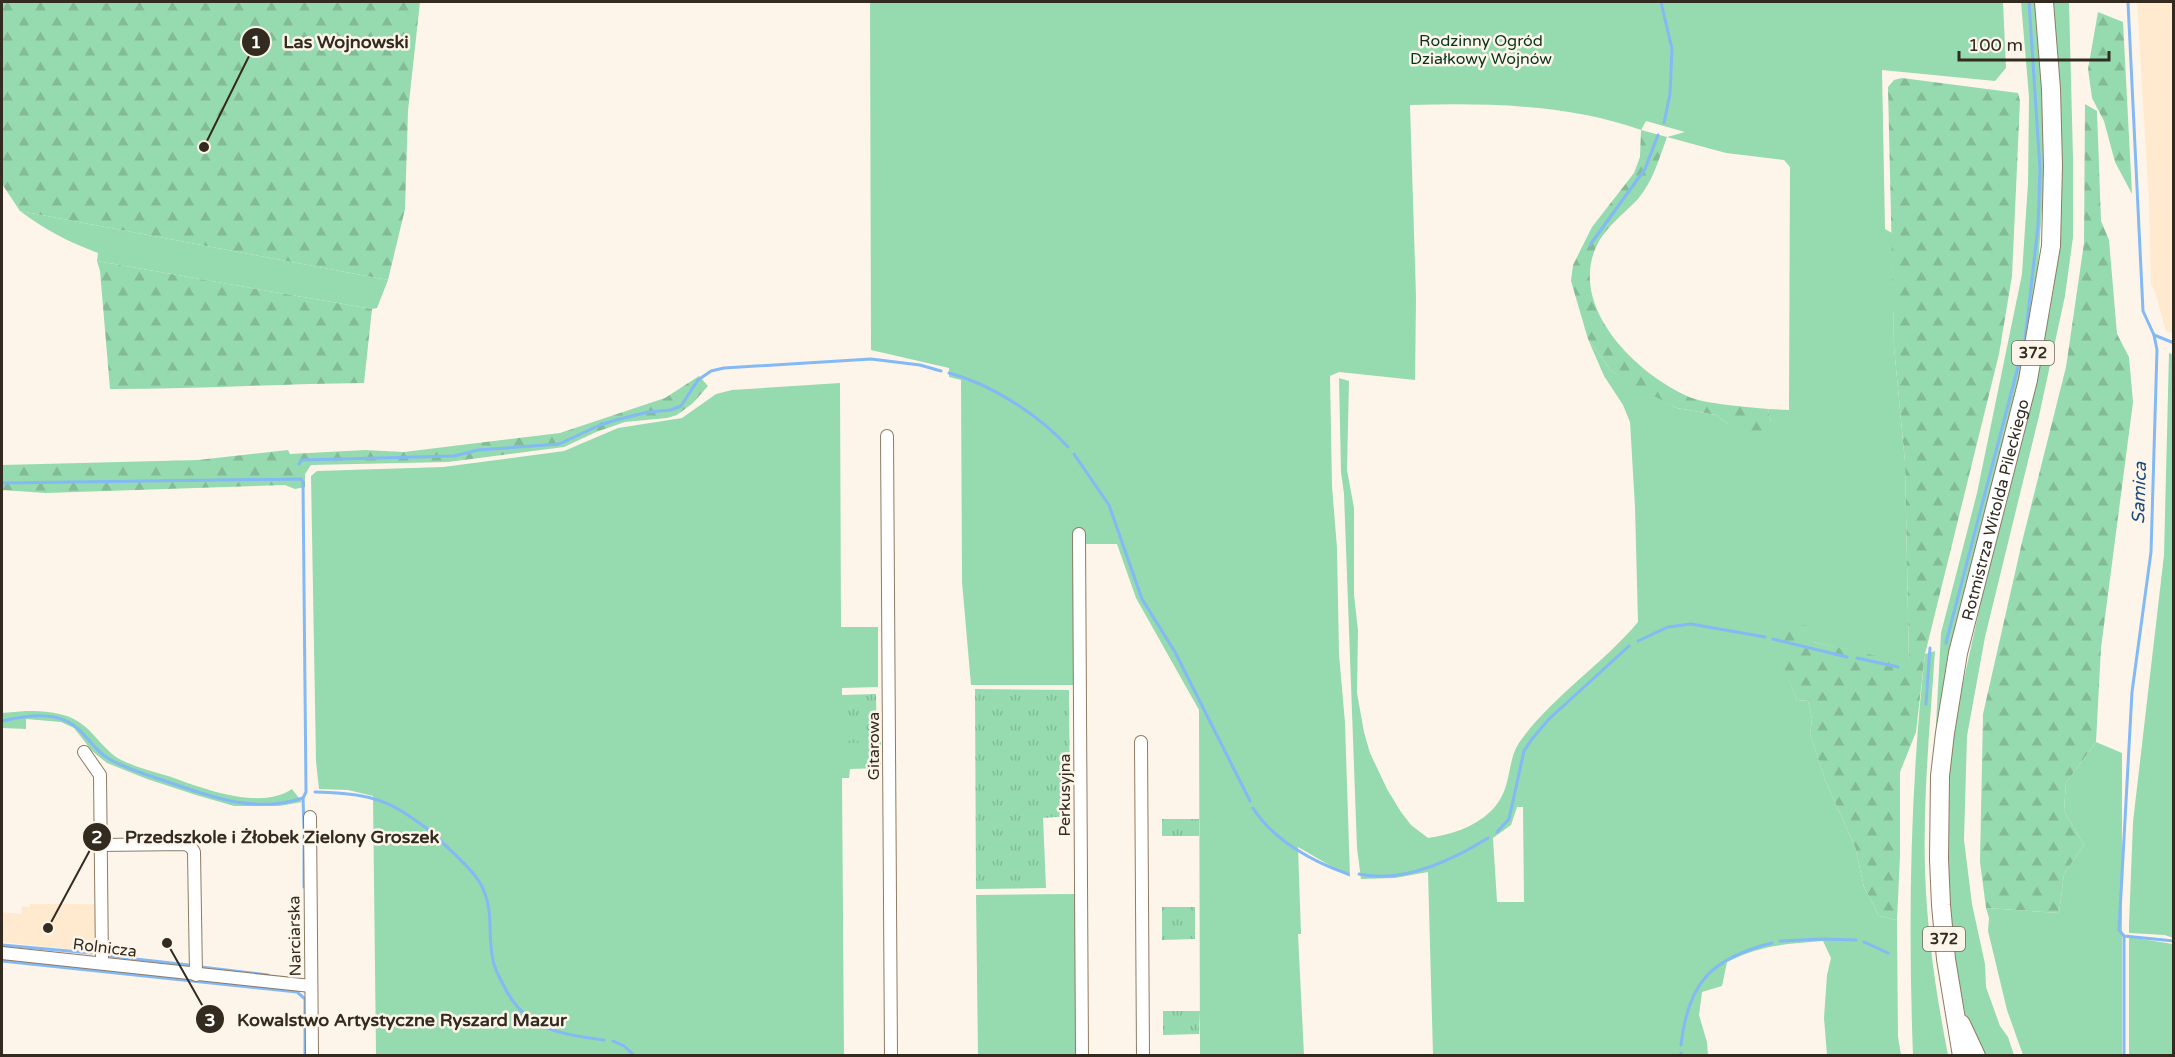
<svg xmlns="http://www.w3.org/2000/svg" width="2175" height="1057" font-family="'Varela Round',sans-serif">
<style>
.built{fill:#ffeacf}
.green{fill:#96daaf;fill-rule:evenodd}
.forest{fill:url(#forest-firs)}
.park{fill:url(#park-tufts)}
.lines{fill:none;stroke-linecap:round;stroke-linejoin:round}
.stream{stroke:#83b9f5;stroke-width:3}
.street-casing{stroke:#8e7b63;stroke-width:14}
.primary-casing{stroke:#8e7b63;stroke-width:20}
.street{stroke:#fff;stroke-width:12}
.primary{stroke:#fff;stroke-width:18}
.labels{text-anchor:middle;stroke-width:5;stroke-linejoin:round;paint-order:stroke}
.shield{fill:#fef5ea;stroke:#70685d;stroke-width:1.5}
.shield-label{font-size:15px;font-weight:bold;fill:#332b20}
.park-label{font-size:16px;fill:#07341d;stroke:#fef5ea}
.street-label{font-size:16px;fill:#332b20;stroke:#fef5ea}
.water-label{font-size:18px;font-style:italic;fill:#1b4b7b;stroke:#fef5ea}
.leader{fill:none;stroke:#332b20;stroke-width:2}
.callout-dot{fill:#332b20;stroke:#fef5ea;stroke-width:2}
.mark-label{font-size:18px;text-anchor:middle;font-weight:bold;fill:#fff}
.callout-label{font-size:18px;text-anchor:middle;font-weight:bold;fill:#332b20;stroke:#fef5ea;stroke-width:5;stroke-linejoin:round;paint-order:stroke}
</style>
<defs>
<pattern id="forest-firs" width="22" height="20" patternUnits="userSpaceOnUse" patternTransform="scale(1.5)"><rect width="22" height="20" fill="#96daaf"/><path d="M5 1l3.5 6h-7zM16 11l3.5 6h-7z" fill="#82bb96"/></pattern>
<pattern id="park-tufts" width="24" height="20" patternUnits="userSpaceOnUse" patternTransform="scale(1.5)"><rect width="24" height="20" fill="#96daaf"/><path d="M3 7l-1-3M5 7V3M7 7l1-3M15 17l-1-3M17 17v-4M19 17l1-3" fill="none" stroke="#82bb96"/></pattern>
</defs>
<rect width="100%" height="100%" fill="#fef5ea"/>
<!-- built -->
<g class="built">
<path d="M2137,2H2173V334L2166,331L2154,289L2151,285L2149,204Z"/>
<path d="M30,904H95V952L2,942V912L21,914L22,906L30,907Z"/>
</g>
<!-- green -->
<g class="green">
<path d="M870,2H2003L2006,68L1995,81L1882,70L1885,229L1892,233L1894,347L1905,462L1909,664L1813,642L1789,680L1797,700L1808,701L1812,719L1810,734L1825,780L1855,847L1864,887L1879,916L1897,920L1898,1037L1901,1055H1827L1824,1018L1827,975L1831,958L1823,941C1785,944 1761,945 1727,962L1722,986L1702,992L1699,1015L1707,1042L1708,1055H1433L1428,872L1395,878L1361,879L1357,848L1344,494L1341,472L1339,378L1349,381L1347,470L1354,508V595L1358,630L1357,693L1364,732L1370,753L1387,789L1401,812L1411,825L1428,838C1452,834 1473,828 1491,811C1514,789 1505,761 1521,740C1554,695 1602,665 1638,622L1635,507L1630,422L1623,405L1604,376L1588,339L1611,371L1677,408L1716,415L1728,424L1771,422L1768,409L1789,410L1790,167L1784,160L1726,153L1667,137L1685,132L1646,121L1641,130C1568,104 1487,103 1410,105L1416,297L1415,380L1339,372L1330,376L1332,486L1337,548L1339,654L1345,723L1350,877L1298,847L1301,934H1298L1304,1055H1200L1199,710L1136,598L1117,544H1084L1076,685H971L962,582L961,380L949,377V368L871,350ZM1517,807H1523L1524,902H1497L1493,838L1511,825Z"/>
<path d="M2021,2H2038L2045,161L2037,282L2023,378L1934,761L1941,633L1977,493L2022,274L2028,183L2029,97Z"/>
<path d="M2052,2H2069L2073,158V237L2065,296L2039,416L1985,637L1967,736L1964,840L1972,904L1985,964L1986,987L2000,1026L2008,1037L2014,1055L1984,1056L1966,1017L1954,973L1947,911L1946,806L1953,728L1991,557L2035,390L2054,287L2062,187Z"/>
<path d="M20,211L388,280L377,308L372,309L97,261L98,253C69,242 45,230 20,211Z"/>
<path d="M2169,353L2174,355L2173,938L2165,935L2129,933V925L2133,822L2164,555Z"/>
<path d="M840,383L841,627H878V687L842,688V742H881V768L850,769L849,778H842L844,1055H376L373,796L348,790L319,789L316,761L311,476L317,471L443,467L564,451L618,428L682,418L716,394L732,390Z"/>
<path d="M1935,651C1930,724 1923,797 1925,870C1927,933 1936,994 1948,1055L1913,1056C1908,921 1910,788 1925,654Z"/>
<path d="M26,711C42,711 65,712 79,722C93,731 102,747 116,757C131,766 151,771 168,776C202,788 260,811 292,789L302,802L279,806H234L196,795L147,779L107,763L92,751L74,728L61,722L26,719V729L2,728V713Z"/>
<path d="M2096,742L2122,753V1055H2023L2007,1010L1988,931L1989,918L1986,908L2059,913L2064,874L2084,845L2064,811L2066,783Z"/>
<path d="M1075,894L1076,1055H978L976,895Z"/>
<path d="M2129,937L2173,944V1055H2129Z"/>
</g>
<!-- forest -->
<g class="forest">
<path d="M2,2H420L408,111L405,209L388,280L20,211L2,184Z"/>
<path d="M2098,12L2123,22L2132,194L2115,162L2104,121L2092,98L2088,69Z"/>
<path d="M1902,78L2018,93L2020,101L2012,276L1999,354L1925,654L1916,732L1900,772V856L1897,920L1879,916L1864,887L1855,847L1825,780L1810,734L1812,719L1808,701L1797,700L1774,644L1781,628L1806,625L1813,642L1909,663L1905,462L1894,347L1888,87L1894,80Z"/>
<path d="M2085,104L2097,111L2101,221L2109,240L2117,334L2129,357L2133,402L2101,648L2096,742L2066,783L2064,811L2084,845L2064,874L2059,913L1986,908L1980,862L1983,714L2022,542L2066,367L2084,243Z"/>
<path d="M1641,130L1667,137C1659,159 1653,181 1638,199C1624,214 1605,227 1596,247C1569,308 1636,373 1687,396C1703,404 1748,407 1768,409L1771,422L1757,436L1728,424L1716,415L1677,408L1641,389L1611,371L1588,339L1571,281L1573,265L1592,227L1634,173L1640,157Z"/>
<path d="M97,261L372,309L364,383C279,384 195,389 110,389L100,271Z"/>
<path d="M699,376L708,386L693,403L677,415L667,418L625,422L596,432L564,447L448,462L311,465L305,474V487L295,489L285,485L46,493L2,490V465L198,460L288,450L290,454L365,450L404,452L560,433L665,398Z"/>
</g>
<!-- park -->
<g class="park">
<path d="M975,689L1069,690L1070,816L1043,818L1046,888L976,889Z"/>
<path d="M876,694L877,742L842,743V695Z"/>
<rect x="1162" y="819" width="37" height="17"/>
<path d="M1162,907H1195V939L1162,940Z"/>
<path d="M1163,1011H1200L1199,1034L1163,1035Z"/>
</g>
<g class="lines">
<!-- stream -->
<g class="stream">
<path d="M1661,2L1672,49L1670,94L1664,123"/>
<path d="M2128,2L2143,311L2154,335L2157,350L2151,552L2132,692L2119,930L2124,936L2174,941"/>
<path d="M1590,245L1645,169L1658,135"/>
<path d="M2154,335L2174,343"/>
<path d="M949,373C991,384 1039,415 1068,447"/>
<path d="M1074,454L1109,505L1142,599L1175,652L1250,801"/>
<path d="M299,464L302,460L454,456L478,450L559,444L600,425L616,420L648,412L671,410L681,406L698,380L711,371L724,368L871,359L920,365L941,371"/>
<path d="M2,483L301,479L303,482L306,792L303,798L304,829"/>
<path d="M1773,639L1847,657"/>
<path d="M1638,641L1668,627L1691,624L1765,637"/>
<path d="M1946,643L2025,340L2038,226L2040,169L2029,2"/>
<path d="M1857,658L1898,667"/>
<path d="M1926,704L1930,648"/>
<path d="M2,721C25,716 57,710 77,728C89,738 95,751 109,759C127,769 147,775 165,781C211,797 255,814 303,798"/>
<path d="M315,792C343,793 373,794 398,809C409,815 419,823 429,830"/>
<path d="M1253,808C1273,840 1313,862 1348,874"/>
<path d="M1497,832L1509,819L1524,751L1532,739L1549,719L1629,646"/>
<path d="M304,836V887"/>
<path d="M436,836C450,851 477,872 484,891C493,912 488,932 492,954C493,966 499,977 505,988C526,1030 561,1034 604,1040"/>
<path d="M1359,874C1403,884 1451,861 1488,838"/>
<path d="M1780,941L1821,939L1856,940"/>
<path d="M1864,942L1888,953"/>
<path d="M2,945L91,953"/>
<path d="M109,956L189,965"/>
<path d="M2,961L297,992L305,999V1056"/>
<path d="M201,967L268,975"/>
<path d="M613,1041L624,1046L635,1056"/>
<path d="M1681,1045C1688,982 1712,958 1772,943"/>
<path d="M1681,1056V1053"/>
<path d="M2124,1056V936"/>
</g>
<!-- street casing -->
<g class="street-casing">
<g id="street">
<path d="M887,436L891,1056"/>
<path d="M1079,534L1082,1056"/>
<path d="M1141,742L1143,1056"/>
<path d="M84,752L100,775L102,963"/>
<path d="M310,817L312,1056"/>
<path d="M100,845L186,844L191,847L194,852L196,975"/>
<path d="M2,953L311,986"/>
</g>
</g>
<!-- primary casing -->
<g class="primary-casing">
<g id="primary">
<path d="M1961,1024L1976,1056"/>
<path id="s1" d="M1962,1056L1946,959L1941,905L1939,859L1940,776L1945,733L1958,653L2028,380L2051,246L2053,166L2051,89L2044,2"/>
</g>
</g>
<!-- street -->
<use href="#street" class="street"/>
<!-- primary -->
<use href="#primary" class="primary"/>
</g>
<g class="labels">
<!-- shield labels -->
<g class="shield">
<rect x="2012" y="341" width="42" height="24" rx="4.5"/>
<rect x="1923" y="927" width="42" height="24" rx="4.5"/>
</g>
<g class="shield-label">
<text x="2033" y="358">372</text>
<text x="1944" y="944">372</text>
</g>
<!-- park labels -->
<g class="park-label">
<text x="1481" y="46">Rodzinny Ogród<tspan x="1481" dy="18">Działkowy Wojnów</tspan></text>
</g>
<!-- street labels -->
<g class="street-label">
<text dy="6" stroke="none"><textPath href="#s1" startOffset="554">Rotmistrza Witolda Pileckiego</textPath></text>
<text transform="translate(873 746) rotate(-90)" y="6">Gitarowa</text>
<text transform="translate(1064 795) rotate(-90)" y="6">Perkusyjna</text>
<text transform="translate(294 936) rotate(-91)" y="6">Narciarska</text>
<text transform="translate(105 947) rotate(7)" y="6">Rolnicza</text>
</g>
<!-- water labels -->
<g class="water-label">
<text transform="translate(2139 493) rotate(-88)" y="6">Samica</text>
</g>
</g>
<!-- callouts -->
<path class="leader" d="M204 147L256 42M48 928L97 837M167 943L210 1019"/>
<g class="callout-dot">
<circle cx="204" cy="147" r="6"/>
<circle cx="48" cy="928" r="6"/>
<circle cx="167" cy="943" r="6"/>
<circle cx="256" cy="42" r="15"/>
<circle cx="97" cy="837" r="15"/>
<circle cx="210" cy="1019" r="15"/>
</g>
<g class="mark-label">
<text x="256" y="48">1</text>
<text x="97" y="843">2</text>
<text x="210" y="1026">3</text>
</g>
<g class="callout-label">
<text x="346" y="48">Las Wojnowski</text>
<text x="282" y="843">Przedszkole i Żłobek Zielony Groszek</text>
<text x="402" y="1026">Kowalstwo Artystyczne Ryszard Mazur</text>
</g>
<!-- border -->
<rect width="2175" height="1057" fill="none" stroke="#332b20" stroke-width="6"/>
<!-- scale -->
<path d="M1959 51v9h150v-9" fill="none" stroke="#332b20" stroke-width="3"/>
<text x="1968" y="51" font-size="18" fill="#332b20" stroke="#fef5ea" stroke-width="4.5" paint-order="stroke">100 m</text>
</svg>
